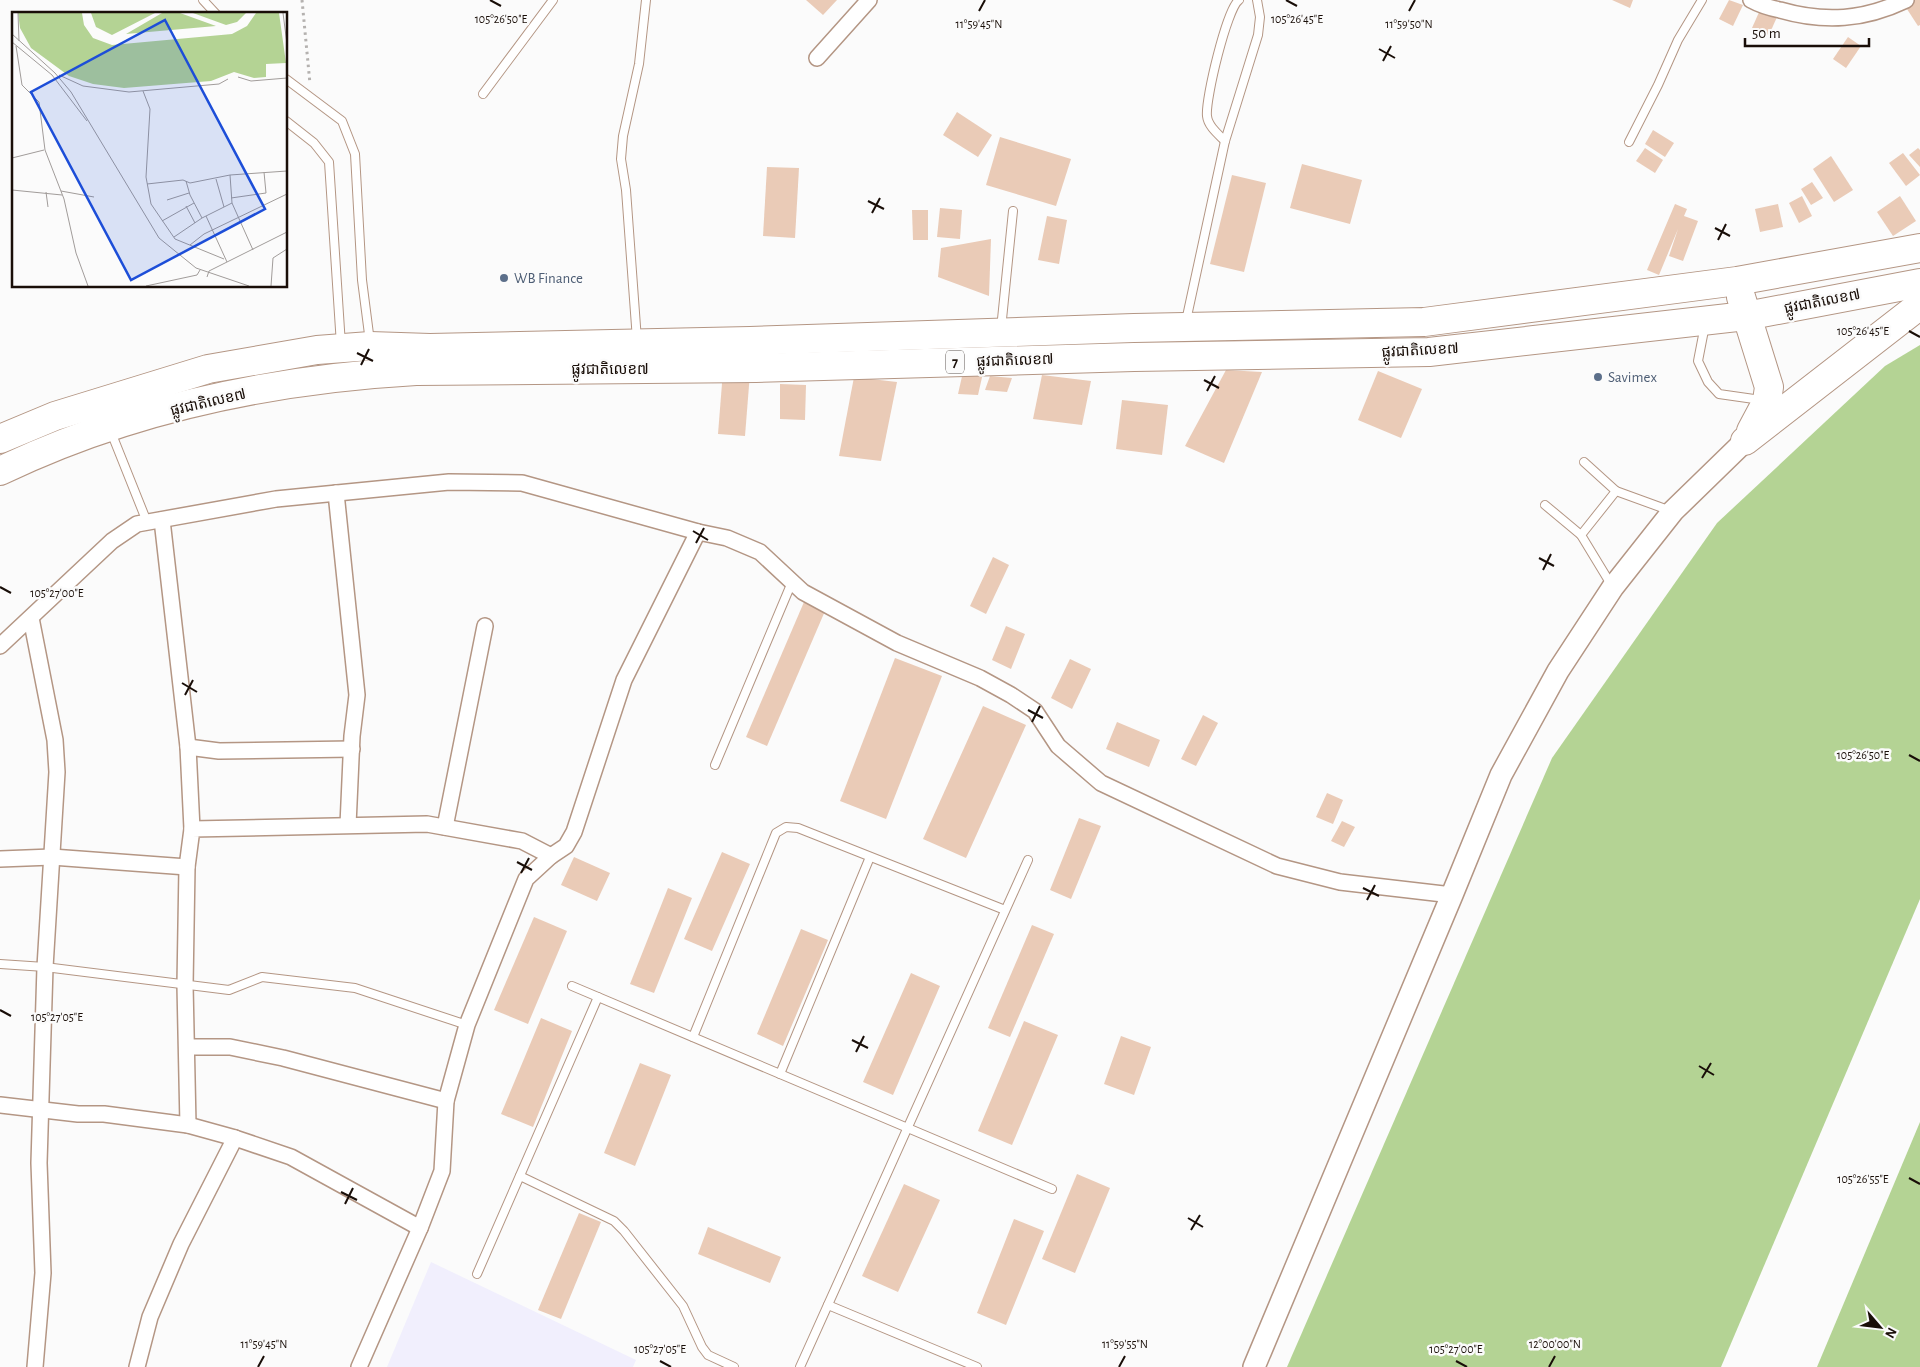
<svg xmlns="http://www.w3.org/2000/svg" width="1920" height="1367" font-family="'Alegreya Sans','Noto Sans Khmer',sans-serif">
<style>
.education{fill:#f1effd}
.green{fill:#b4d394}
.building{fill:#eacbb7}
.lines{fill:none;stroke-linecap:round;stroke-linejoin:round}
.lane-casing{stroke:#b49684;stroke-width:10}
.street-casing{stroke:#b49684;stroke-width:18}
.secondary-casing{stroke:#b49684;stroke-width:24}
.highway-casing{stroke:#b49684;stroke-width:30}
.path{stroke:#b4b1af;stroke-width:3;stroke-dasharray:2.5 4;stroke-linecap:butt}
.lane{stroke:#fff;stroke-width:8}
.street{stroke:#fff;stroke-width:15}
.secondary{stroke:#fff;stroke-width:21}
.highway{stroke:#fff;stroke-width:28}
.ticks{fill:none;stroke:#190e08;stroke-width:2}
.service-dot{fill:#5c6f8a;stroke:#fbfbfb;stroke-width:2}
.labels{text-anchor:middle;stroke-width:5;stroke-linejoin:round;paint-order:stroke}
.shield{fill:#fbfbfb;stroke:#5d5551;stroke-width:1}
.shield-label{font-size:14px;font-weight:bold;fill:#190e08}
.service-label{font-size:15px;fill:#4e5e75;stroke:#fbfbfb;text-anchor:start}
.street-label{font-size:15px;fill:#190e08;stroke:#fbfbfb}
.inset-road{fill:none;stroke:#a19c9a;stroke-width:1}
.view{fill:#1d4ed8;fill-opacity:0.15;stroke:#1d4ed8;stroke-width:2.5}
.inset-edge{fill:none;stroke:#190e08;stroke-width:2.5}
.ticks-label{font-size:12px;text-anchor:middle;fill:#190e08;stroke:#fbfbfb;stroke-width:5;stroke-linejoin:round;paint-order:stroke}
</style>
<rect width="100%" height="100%" fill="#fbfbfb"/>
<!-- education -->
<path class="education" d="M431,1262L636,1360L633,1367H387Z"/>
<!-- green -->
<g class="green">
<path d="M1920,345V899L1721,1367H1287L1552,758L1717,523L1885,366Z"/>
<path d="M1920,1122V1367H1817Z"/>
</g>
<!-- building -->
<g class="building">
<path d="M806,0H837L823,15Z"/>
<path d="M1612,0H1633L1630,8Z"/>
<path d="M1729,0L1743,5L1733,26L1719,19Z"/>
<path d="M1915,0H1920V25L1918,26L1905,6Z"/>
<path d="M1760,10L1777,17L1769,35L1752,28Z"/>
<path d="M1848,37L1861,46L1846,68L1833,59Z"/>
<path d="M957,112L992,135L978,157L943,135Z"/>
<path d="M1653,130L1674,143L1665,157L1645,144Z"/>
<path d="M1000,137L1071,159L1056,206L986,185Z"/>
<path d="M1645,148L1663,160L1655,173L1636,161Z"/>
<path d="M1918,148L1920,150V167L1909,155Z"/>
<path d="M1903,153L1920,175L1906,186L1889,163Z"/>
<path d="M1831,156L1853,190L1834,202L1813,169Z"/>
<path d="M1302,164L1362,180L1350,224L1290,208Z"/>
<path d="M767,167L799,168L795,238L763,236Z"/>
<path d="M1232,175L1266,183L1244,272L1210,264Z"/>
<path d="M1812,182L1823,198L1811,205L1801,189Z"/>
<path d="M1802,196L1812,216L1799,223L1789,203Z"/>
<path d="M1900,196L1916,221L1893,236L1877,212Z"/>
<path d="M1675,204L1687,209L1684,216L1698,221L1683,261L1669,256L1678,229L1659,275L1647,270Z"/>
<path d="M1778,204L1783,227L1760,232L1755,209Z"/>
<path d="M940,208L962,210L960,239L937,237Z"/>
<path d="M912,210H928V240H913Z"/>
<path d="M1047,216L1067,220L1059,264L1038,260Z"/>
<path d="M991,239L989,296L938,277L941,248Z"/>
<path d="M1226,370L1262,372L1224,463L1185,446Z"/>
<path d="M723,371L750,373L745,436L718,434Z"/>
<path d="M1378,371L1422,389L1401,438L1358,420Z"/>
<path d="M963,372L983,373L978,395L958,394Z"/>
<path d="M1042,375L1091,381L1082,425L1033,419Z"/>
<path d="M990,376L1012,378L1007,392L985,390Z"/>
<path d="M854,377L897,382L881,461L839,456Z"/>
<path d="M780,384L806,385L805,420L780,419Z"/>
<path d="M1122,400L1168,405L1162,455L1116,449Z"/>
<path d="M993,557L1009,565L986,614L970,606Z"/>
<path d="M804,602L825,611L767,746L746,737Z"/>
<path d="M1006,626L1025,634L1011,669L992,660Z"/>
<path d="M895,658L942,676L886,819L840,801Z"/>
<path d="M1070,659L1091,669L1072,709L1051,698Z"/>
<path d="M983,706L1026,725L966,858L923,839Z"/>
<path d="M1203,715L1218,723L1196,766L1181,759Z"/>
<path d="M1117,722L1160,740L1149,767L1106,749Z"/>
<path d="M1327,793L1343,800L1333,824L1316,817Z"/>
<path d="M1079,818L1101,826L1071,899L1050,890Z"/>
<path d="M1342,821L1355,827L1344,847L1331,841Z"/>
<path d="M722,852L750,864L712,951L684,939Z"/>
<path d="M574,857L610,873L597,901L561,885Z"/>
<path d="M668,888L692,898L654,993L630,984Z"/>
<path d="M534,917L567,931L528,1024L494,1010Z"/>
<path d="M1032,925L1054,934L1010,1037L988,1028Z"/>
<path d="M801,929L828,940L783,1046L757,1034Z"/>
<path d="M911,973L940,986L893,1095L863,1082Z"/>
<path d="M541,1018L572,1031L533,1127L501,1114Z"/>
<path d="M1024,1021L1058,1035L1012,1145L978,1131Z"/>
<path d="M1121,1036L1151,1047L1134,1095L1104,1084Z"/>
<path d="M640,1063L671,1075L635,1166L604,1153Z"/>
<path d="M1077,1174L1110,1188L1075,1273L1042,1259Z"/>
<path d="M904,1184L940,1200L898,1292L862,1276Z"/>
<path d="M579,1213L601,1222L561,1319L538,1310Z"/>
<path d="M1014,1219L1044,1231L1006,1325L977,1313Z"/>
<path d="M708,1227L781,1257L770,1283L698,1254Z"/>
</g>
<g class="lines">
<!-- lane casing -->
<g class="lane-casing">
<g id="lane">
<path d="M203,0L216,14"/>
<path d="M286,79L342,121L355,154L362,280L370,342"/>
<path d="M483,94L553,0"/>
<path d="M286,121L314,143L329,162L341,345"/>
<path d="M1225,141C1218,134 1208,126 1207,116C1205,100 1227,8 1239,0"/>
<path d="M1629,142L1658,85L1678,40L1702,0"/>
<path d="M1186,321L1225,141L1258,35L1260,17L1257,0"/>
<path d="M1705,325L1698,361L1708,382L1719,394L1761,400"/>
<path d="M1001,329L1013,211"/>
<path d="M637,340L626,190L621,159L623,136L639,64L646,0"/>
<path d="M111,432L147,522"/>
<path d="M1584,462L1616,491"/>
<path d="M1545,505L1581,535"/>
<path d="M1612,586L1581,535L1616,491L1671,511"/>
<path d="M715,765L792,582"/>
<path d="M0,964L45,967L229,990L262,977L355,988L467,1025"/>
<path d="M572,986L1052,1189"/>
<path d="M693,1037L776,833L786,827L798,828L1005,910"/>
<path d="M780,1074L870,857"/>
<path d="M520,1176L614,1221L624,1231L683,1306L702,1347L708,1355L734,1367"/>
<path d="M477,1274L598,997"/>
<path d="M828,1305L977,1367"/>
<path d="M800,1367L1028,860"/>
</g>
</g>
<!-- street casing -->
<g class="street-casing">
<g id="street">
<path d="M1751,0C1760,5 1770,8 1780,10C1825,23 1864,20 1906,0"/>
<path d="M817,58L869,0"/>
<path d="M336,493L357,695L352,736L348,825"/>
<path d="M162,520L188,747L192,829"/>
<path d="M31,618L55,740L57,772L45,967L39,1163L43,1273L35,1367"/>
<path d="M0,646L112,541L137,524L276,499L449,482L522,483L698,532L727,538L760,552L803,592L897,643L980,678L1011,695L1035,711L1058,746L1101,783L1277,866L1340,882L1452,895"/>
<path d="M188,747L219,751L352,749"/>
<path d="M445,827L485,626"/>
<path d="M0,859L52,857L187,867L192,829L427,824L522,841L551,856"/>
<path d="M187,867L185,985L188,1125"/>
<path d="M187,1047H230L283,1058L446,1101"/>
<path d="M0,1105L78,1114H104L188,1125L235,1138L291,1157L420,1228"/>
<path d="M137,1367L150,1317L181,1244L235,1138"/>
<path d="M359,1367L420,1228L442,1171L446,1101L467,1025L526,879L551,856L566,846L574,832L624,680L698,532"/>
</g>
</g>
<!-- secondary casing -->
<g class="secondary-casing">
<path id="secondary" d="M1254,1367L1452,895L1501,775L1558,671L1613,587L1673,511L1745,441"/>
</g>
<!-- highway casing -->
<g class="highway-casing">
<g id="highway">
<path d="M1741,297L1769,387L1767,401L1751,431"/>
<path d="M0,439L55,416L208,369L317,350L370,346L430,348L750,341L1134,328L1424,322L1737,281L1920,248"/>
<path d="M1745,441L1920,305"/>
<path d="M0,471C129,409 274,379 416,371L756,368L1134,357L1429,352L1746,316L1920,283"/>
</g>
</g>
<!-- path -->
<path class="path" d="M302,0L310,84"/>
<!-- lane -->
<use href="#lane" class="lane"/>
<!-- street -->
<use href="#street" class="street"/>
<!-- secondary -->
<use href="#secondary" class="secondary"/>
<!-- highway -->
<use href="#highway" class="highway"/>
</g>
<!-- ticks -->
<path class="ticks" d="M490,0L501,6M1286,0L1297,6M979,11L985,0M1409,11L1415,0M1379,49L1395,58M1383,61L1391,46M868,201L884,209M872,213L880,198M1715,228L1730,236M1718,240L1726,224M1909,331L1920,337M357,353L373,361M361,365L369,349M1204,380L1219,388M1207,391L1215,376M693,531L708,540M696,543L704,528M1539,558L1554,566M1543,570L1551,554M0,587L11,593M182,683L197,692M185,695L193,680M1028,710L1043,718M1032,722L1040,706M1909,755L1920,761M517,862L532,870M521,873L529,858M1363,888L1379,896M1367,900L1375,885M0,1010L11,1016M852,1040L868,1048M856,1052L864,1036M1699,1066L1714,1075M1702,1078L1711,1063M1909,1178L1920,1184M341,1192L357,1200M345,1204L353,1188M1188,1218L1203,1227M1191,1230L1200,1215M660,1361L671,1367M1456,1361L1467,1367M258,1367L264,1356M1119,1367L1125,1356M1549,1367L1555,1356"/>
<!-- markers -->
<g class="service-dot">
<circle cx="504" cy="278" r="5"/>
<circle cx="1598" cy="377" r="5"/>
</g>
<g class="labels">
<!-- shield labels -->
<rect class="shield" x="946" y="350.5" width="18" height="23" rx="4"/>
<g class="shield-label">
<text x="955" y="367">7</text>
</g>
<!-- service labels -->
<g class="service-label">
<text x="514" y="283">WB Finance</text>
<text x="1608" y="382">Savimex</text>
</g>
<!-- street labels -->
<g class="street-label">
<text transform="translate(1822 301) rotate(-11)" y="5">ផ្លូវជាតិលេខ៧</text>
<text transform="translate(1420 350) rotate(-3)" y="5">ផ្លូវជាតិលេខ៧</text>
<text transform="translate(1015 360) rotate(-2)" y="5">ផ្លូវជាតិលេខ៧</text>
<text x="610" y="374">ផ្លូវជាតិលេខ៧</text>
<text transform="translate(208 402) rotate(-13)" y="5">ផ្លូវជាតិលេខ៧</text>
</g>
</g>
<!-- overview -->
<g transform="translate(12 12)">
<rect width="275" height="275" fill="#fbfbfb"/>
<path d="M6,1H70L72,13L81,26L100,33L220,22L235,14L244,1H267L274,51L254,52V65L242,66L222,60L199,69L112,76L81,72L57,64L19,36L8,16ZM79,1H143L100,23L84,15ZM150,1H168L204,14L114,22ZM181,1H234L225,10L214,13Z" fill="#b4d394"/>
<path class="inset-road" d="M6,1L7,29M271,1L275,32M0,22L43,61L59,80L147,226L184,256L237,274M0,30L40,63L75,109M4,34L10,73L27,90L33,138L52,187L64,241L76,274M47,63L71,74M226,65L239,69L275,66M71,74L117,80L207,72L216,67M131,79L138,97L134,165L139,192L163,227L212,247M0,146L32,138M218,163L220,191L241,238M204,167L212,195M174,169L178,183L190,206L194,204L215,250M135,172L171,168L178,171L218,163L275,159M0,178L50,183M49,179L82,185M34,180L36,195M219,186L254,181L252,160M155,188L177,181M174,194L183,211M194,204L220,191M150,209L182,191M162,225L190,206M178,233L192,222L275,182M195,265L197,259L275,220M134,274L185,263L188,258M259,274L261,246L275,237"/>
<path class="view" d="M153,8L253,197L119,268L19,80Z"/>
<rect width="275" height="275" class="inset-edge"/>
</g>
<g class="ticks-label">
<text x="501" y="23">105°26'50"E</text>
<text x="1297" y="23">105°26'45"E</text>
<text x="979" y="28">11°59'45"N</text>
<text x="1409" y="28">11°59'50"N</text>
<text x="1863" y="335">105°26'45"E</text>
<text x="57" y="597">105°27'00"E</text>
<text x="1863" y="759">105°26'50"E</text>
<text x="57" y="1021">105°27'05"E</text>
<text x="1863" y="1183">105°26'55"E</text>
<text x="264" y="1348">11°59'45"N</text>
<text x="1125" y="1348">11°59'55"N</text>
<text x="1555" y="1348">12°00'00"N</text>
<text x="660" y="1353">105°27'05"E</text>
<text x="1456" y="1353">105°27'00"E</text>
</g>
<!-- north arrow -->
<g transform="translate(1880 1327) rotate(118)" stroke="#fbfbfb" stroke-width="4" paint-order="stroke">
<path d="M0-4L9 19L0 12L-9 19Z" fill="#190e08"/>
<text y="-8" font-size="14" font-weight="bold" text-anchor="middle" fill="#190e08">N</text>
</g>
<!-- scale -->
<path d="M1745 38v8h124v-8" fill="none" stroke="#190e08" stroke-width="2.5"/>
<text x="1752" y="38" font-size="15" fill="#190e08" stroke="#fbfbfb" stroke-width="4" paint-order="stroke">50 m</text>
</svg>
